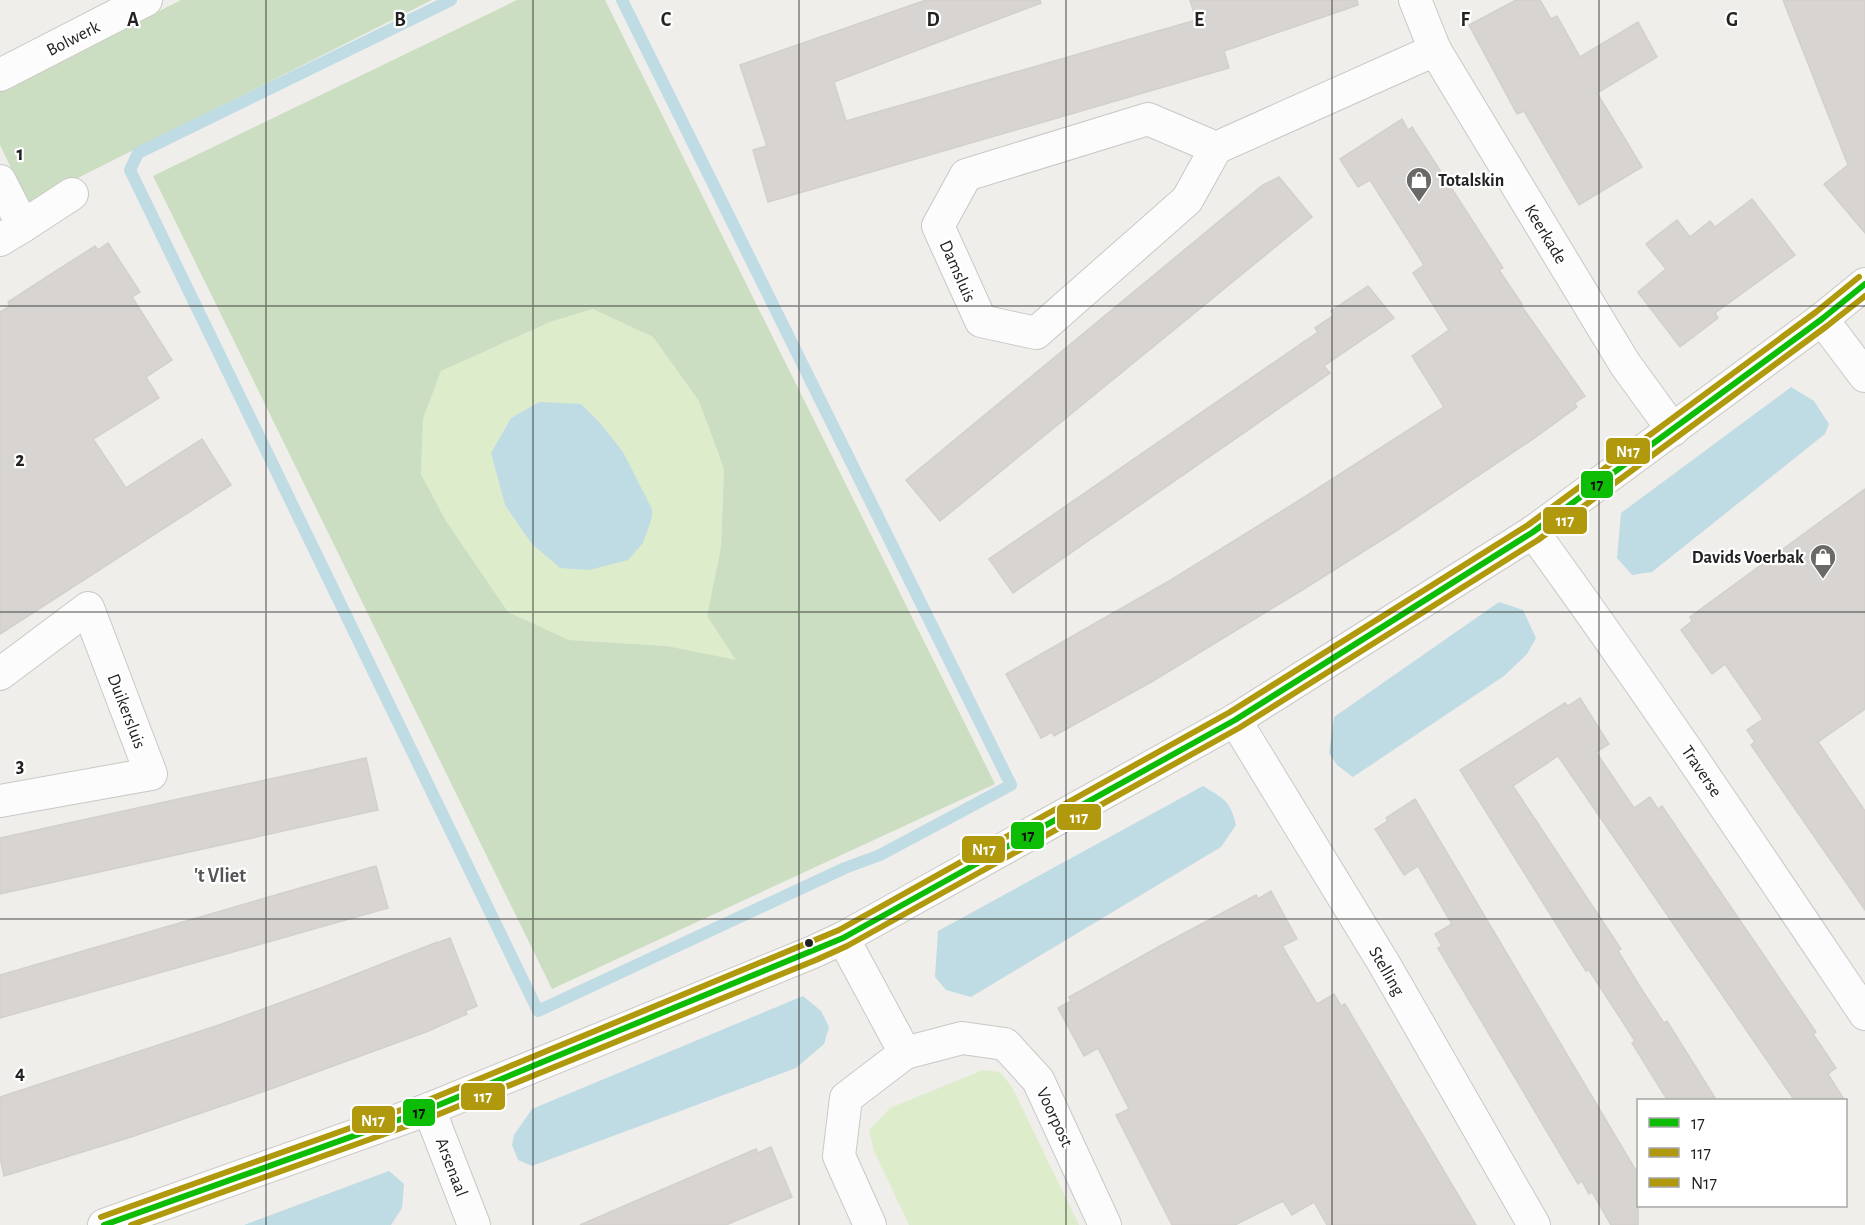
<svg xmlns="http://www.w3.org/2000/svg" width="1865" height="1225" font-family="'Alegreya Sans',sans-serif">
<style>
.grass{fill:#ddeccb;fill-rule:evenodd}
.forest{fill:#cbdec1;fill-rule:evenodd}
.water{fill:#bfdbe3}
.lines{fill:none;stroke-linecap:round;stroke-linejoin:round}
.stream{stroke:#bfdbe3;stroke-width:12}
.building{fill:#d7d4d2;stroke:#d3d0cc;stroke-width:1.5}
.minor-casing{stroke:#c9c8c7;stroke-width:34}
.minor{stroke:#fdfcfc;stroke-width:32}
.bus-1-casing{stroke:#fff;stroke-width:10}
.bus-2-casing{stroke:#fff;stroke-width:10}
.bus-3-casing{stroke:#fff;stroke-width:10}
.bus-1{stroke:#0dbc05;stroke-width:6}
.bus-2{stroke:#b0990c;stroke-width:6}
.bus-3{stroke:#b0990c;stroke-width:6}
.grid{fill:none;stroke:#222;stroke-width:1.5;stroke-opacity:0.55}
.bus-dot{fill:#222;stroke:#fff;stroke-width:2}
.labels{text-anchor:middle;stroke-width:4.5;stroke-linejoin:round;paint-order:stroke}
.street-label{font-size:18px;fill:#222;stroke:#fff}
.poi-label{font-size:18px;font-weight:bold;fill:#222;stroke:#fff;text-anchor:start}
.neighbourhood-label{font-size:20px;font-weight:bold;fill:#555;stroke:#fff}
.grid-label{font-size:20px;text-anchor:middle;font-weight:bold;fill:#222;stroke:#fff;stroke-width:4.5;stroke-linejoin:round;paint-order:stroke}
.line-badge{stroke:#fff;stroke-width:2}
.badge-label{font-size:16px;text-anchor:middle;font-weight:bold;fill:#fff}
.pale-badge-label{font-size:16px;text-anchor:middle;font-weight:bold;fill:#111}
</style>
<rect width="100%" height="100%" fill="#f0eeeb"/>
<!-- grass -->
<g class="grass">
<path d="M593,309L653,337L699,401L724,469L721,547L707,616L737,661L667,646L569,640L508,612L446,521L421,474L423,419L441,371L550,322ZM539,402L531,543L505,505L491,453L511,418Z"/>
<path d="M983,1070L1000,1072L1012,1087L1079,1225H909L874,1151L869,1130L890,1108Z"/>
</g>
<!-- forest -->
<g class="forest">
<path d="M181,0H432L28,203L0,145V92Z"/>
<path d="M517,0H605L995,784L552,989L153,176ZM593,309L653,337L699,401L724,469L721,547L707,616L736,660L667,646L569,640L508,612L446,521L421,474L423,419L441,371L550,322Z"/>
</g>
<!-- water -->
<g class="water">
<path d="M1791,387L1814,401L1829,424L1825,434L1652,572L1632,575L1617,558L1621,513Z"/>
<path d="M539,402L581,404L600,423L623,452L652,509V517L643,543L628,560L589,570L560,568L531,543L505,505L491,453L511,418Z"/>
<path d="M1499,602L1523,610L1536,638L1527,654L1504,676L1353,777L1337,765L1329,753L1334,717Z"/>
<path d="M1203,786C1224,799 1230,800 1236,825L1221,847L971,997L946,990L935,977L938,931Z"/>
<path d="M803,996L821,1011L829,1027L824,1044L796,1068L532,1166L518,1160L512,1145L514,1135L532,1109Z"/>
<path d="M389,1171L404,1184L402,1208L391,1225H244Z"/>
</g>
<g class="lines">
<!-- stream -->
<path class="stream" d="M451,0L138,153L130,170L538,1011L845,868L880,855L1011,785L622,0"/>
</g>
<!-- building -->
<g class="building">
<path d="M926,0H1040L1041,3L834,82L846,121L1196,20L1190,0H1357L1358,5L1224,51L1229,68L768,202L753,150L767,146L740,65Z"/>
<path d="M1516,0H1540L1551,19L1557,16L1580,57L1638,22L1657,57L1597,93L1642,167L1579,205L1524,111L1517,114L1469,25Z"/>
<path d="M1783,0H1865V233L1824,184L1848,165Z"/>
<path d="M1402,119L1408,130L1412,127L1503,268L1499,270L1522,304H1520L1585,396L1575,403L1577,407L1536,437L1396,531L1299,592L1153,681L1054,736L1052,732L1041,738L1006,674L1171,580L1306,496L1444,407L1412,356L1449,330L1413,273L1424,265L1370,180L1358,187L1340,159Z"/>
<path d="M1279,177L1312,217L940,521L906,480L1263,185Z"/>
<path d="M1752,199L1795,255L1715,313L1718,318L1680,347L1638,292L1666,269L1646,244L1677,220L1690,237L1710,221L1715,227Z"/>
<path d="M108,243L140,292L132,297L172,360L146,377L159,398L93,439L126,488L202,439L231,485L0,634V312L10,306L8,302L42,280L95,246L98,250Z"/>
<path d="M1368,286L1394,318L1324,366L1330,373L1013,593L989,559L1318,332L1315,328L1334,315L1331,311Z"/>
<path d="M1865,489V709L1818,742L1865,811V910L1751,745L1755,742L1747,730L1763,719L1725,664L1712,674L1681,630L1692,621L1690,617Z"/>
<path d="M1580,698L1609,744L1596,752L1634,808L1650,797L1658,809L1662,806L1816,1032L1813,1034L1836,1068L1828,1074L1845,1101H1795L1558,756L1513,786L1621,949L1618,951L1640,987L1664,1023L1667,1021L1717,1101H1668L1632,1043L1635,1041L1589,970L1586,971L1577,957L1460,770L1565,703L1568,706Z"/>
<path d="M366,758L378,810L0,894V838Z"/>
<path d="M1415,799L1638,1174V1225H1611L1592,1192L1589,1194L1582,1181L1578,1184L1438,948L1442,946L1435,934L1452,924L1418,866L1404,875L1375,829L1388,821L1386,818Z"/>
<path d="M376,866L388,908L0,1018V975Z"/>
<path d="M1271,891L1297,939L1282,946L1317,1004L1334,994L1341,1006L1345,1004L1476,1225H1327L1314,1202L1292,1215L1283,1201L1235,1225H1172L1116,1115L1129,1109L1098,1048L1084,1056L1058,1008L1071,1001L1069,997L1160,946L1256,895L1258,899Z"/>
<path d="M450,938L477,1006L465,1011L467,1014L426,1032L265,1091L131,1137L4,1176L0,1157V1097L219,1025L331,984L437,942V943Z"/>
<path d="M771,1147L792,1197L726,1225H580L756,1149L758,1153Z"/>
</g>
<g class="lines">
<!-- minor casing -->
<g class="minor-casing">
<g id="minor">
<path d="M1415,0L1435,50L1625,364L1673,430"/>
<path d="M0,75L146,0"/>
<path d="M1216,148L1148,119L966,175L938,226L981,321L1036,333L1187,200L1216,148L1435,50"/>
<path d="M0,181L23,226L0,240"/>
<path d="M23,226L72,194"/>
<path d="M1822,319L1865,376"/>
<path d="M1533,532C1648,690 1756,852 1865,1014"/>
<path d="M0,674L88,608L151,774L0,801"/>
<path d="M1235,720L1383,962L1534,1225"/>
<path d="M843,938L905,1053"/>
<path d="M429,1109L474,1225"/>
<path d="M104,1225L429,1109L813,952L843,938L1235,720L1533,532L1822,319L1865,284"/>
<path d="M870,1225L839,1156L846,1098L905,1053L962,1038L1005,1044L1038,1080L1105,1225"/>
</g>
</g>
<!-- minor -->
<use href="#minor" class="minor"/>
<!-- bus-1 casing -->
<g class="bus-1-casing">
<path id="bus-1" d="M104,1225L429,1109L843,938L1235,720L1533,532L1822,319L1865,284"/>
</g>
<!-- bus-2 casing -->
<g class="bus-2-casing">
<path id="bus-2" d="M131,1225L432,1117L816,960L847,946L1239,728L1538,540L1827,326L1865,296"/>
</g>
<!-- bus-3 casing -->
<g class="bus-3-casing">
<path id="bus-3" d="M101,1217L426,1101L839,930L1230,712L1528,525L1816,312L1859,277"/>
</g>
<!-- bus-1 -->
<use href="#bus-1" class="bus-1"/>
<!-- bus-2 -->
<use href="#bus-2" class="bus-2"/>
<!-- bus-3 -->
<use href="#bus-3" class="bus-3"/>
</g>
<!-- grid -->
<path class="grid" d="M266,0V1225M533,0V1225M799,0V1225M1066,0V1225M1332,0V1225M1599,0V1225M0,306H1865M0,612H1865M0,919H1865"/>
<!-- icons -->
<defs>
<g id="shop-pin" transform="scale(1.35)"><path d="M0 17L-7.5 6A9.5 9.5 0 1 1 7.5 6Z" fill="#6a6968" stroke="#fff"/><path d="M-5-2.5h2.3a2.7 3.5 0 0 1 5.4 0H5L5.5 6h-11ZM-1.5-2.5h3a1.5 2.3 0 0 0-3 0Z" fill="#fff"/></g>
</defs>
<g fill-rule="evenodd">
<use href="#shop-pin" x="1419" y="180"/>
<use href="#shop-pin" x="1823" y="557"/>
</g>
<!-- markers -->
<circle class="bus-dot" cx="809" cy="943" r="5"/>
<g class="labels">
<!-- street labels -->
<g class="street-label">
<text transform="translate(73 38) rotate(-27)" y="6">Bolwerk</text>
<text transform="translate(1546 234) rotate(59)" y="6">Keerkade</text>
<text transform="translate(958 271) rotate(66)" y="6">Damsluis</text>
<text transform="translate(127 711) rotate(69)" y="6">Duikersluis</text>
<text transform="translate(1702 771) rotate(56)" y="6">Traverse</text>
<text transform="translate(1387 971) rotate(60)" y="6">Stelling</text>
<text transform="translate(1055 1117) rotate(65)" y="6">Voorpost</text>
<text transform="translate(452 1167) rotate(69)" y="6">Arsenaal</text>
</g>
<!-- poi labels -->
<g class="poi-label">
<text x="1438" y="186">Totalskin</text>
<text x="1804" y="563" text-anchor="end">Davids Voerbak</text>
</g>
<!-- neighbourhood labels -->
<g class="neighbourhood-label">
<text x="220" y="882">'t Vliet</text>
</g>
</g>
<g class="grid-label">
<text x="133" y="26">A</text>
<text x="400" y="26">B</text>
<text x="666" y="26">C</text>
<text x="933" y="26">D</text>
<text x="1199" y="26">E</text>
<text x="1465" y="26">F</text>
<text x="1732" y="26">G</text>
<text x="20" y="160">1</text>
<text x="20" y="466">2</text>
<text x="20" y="772">3</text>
<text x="20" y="1079">4</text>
</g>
<g class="line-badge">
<rect x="1605" y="437" width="46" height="28" rx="6" fill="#b0990c"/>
<rect x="1580" y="470" width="34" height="29" rx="6" fill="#0dbc05"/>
<rect x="1542" y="506" width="46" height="29" rx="6" fill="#b0990c"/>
<rect x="1056" y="803" width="46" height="28" rx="6" fill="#b0990c"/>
<rect x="1010" y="821" width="35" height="29" rx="6" fill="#0dbc05"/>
<rect x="961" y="835" width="45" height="29" rx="6" fill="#b0990c"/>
<rect x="460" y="1082" width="46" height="29" rx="6" fill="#b0990c"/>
<rect x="402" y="1098" width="34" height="29" rx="6" fill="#0dbc05"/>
<rect x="351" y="1105" width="45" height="29" rx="6" fill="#b0990c"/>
</g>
<g class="badge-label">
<text x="1628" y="457">N17</text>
<text x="1565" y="526">117</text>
<text x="1079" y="823">117</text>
<text x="984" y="855">N17</text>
<text x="483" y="1102">117</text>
<text x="373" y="1126">N17</text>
</g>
<g class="pale-badge-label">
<text x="1597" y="490">17</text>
<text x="1028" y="841">17</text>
<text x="419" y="1118">17</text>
</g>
<!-- legend -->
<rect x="1637" y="1099" width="210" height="108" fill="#ffffff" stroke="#a7a7a7" stroke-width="1.5"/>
<rect x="1649" y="1118" width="30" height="9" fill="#0dbc05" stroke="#a7a7a7" stroke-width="1.5"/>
<text x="1691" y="1129" font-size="18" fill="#222222">17</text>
<rect x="1649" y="1148" width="30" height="9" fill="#b0990c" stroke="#a7a7a7" stroke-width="1.5"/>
<text x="1691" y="1159" font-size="18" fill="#222222">117</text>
<rect x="1649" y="1178" width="30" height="9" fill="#b0990c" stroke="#a7a7a7" stroke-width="1.5"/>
<text x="1691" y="1189" font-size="18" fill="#222222">N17</text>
</svg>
